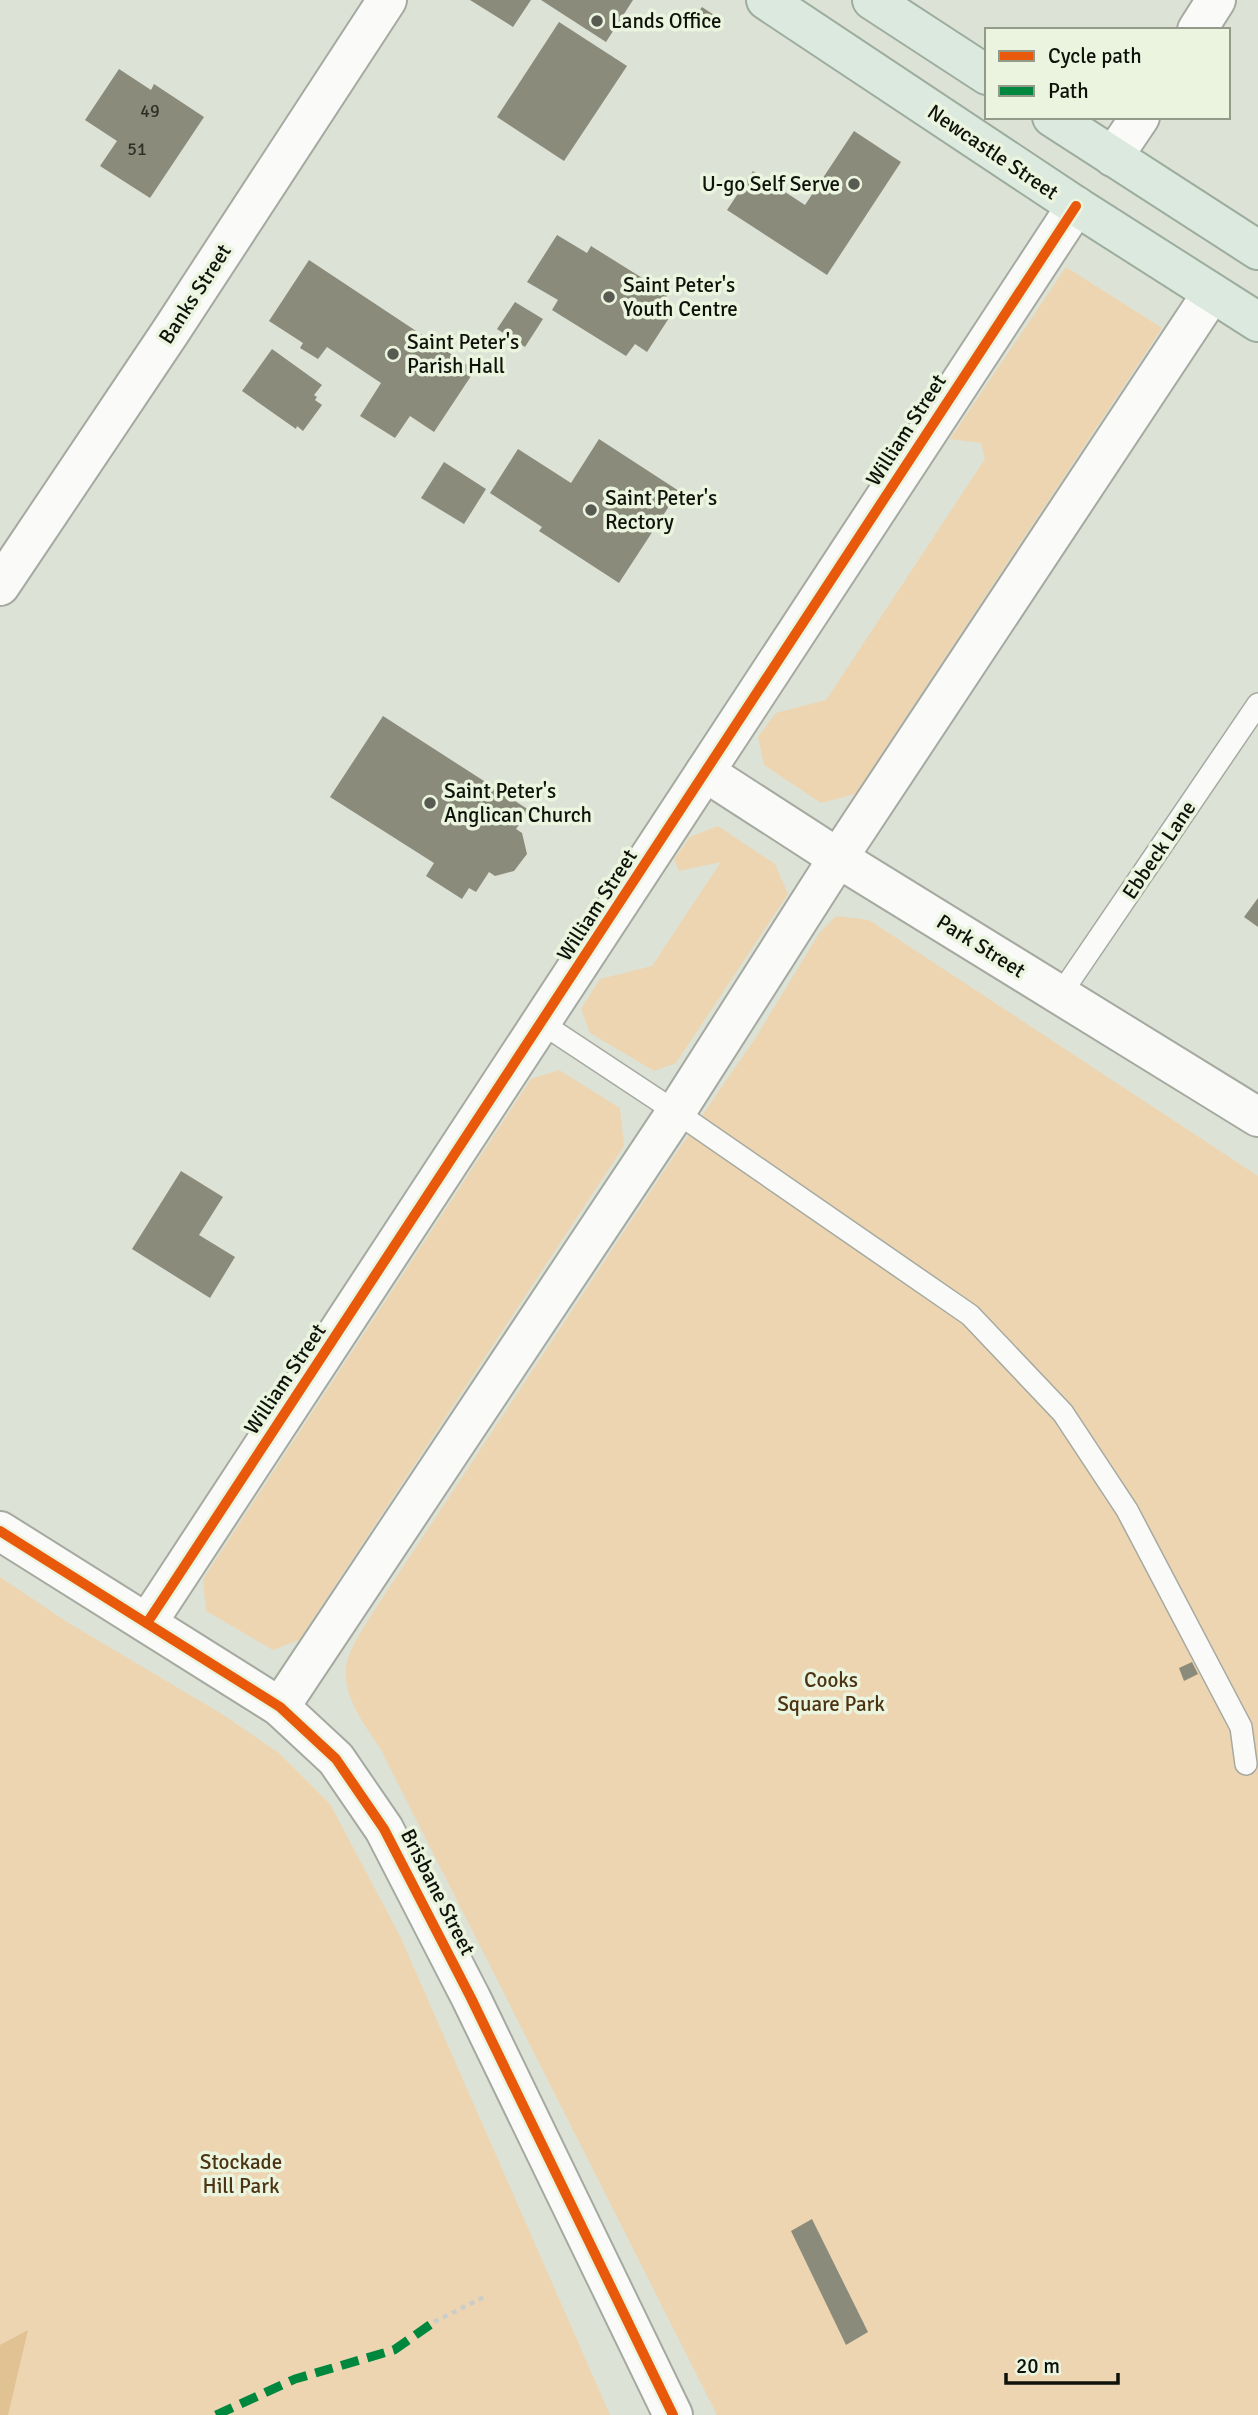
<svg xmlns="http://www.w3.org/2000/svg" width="1258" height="2415" font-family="Signika,sans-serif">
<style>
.green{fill:#edd5b1}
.forest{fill:#e1c292}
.building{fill:#8a8b7b}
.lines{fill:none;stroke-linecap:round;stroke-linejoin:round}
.service-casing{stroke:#a5a9a0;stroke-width:24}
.minor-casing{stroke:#a5a9a0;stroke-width:42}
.trunk-casing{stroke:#9cad9d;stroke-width:42}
.path{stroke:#cbcdc9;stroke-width:4.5;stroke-dasharray:5 5;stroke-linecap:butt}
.service{stroke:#fafbf9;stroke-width:21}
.minor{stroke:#fafbf9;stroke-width:38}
.trunk{stroke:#dce9df;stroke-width:38}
.quiet{stroke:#00873e;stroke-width:9;stroke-dasharray:18 9;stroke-linecap:butt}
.cycleway-casing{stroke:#ebf4de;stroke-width:15}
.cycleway{stroke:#e8590c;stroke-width:10}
.poi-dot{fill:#575b51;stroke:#ebf4de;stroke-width:2.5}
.labels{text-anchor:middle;stroke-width:7;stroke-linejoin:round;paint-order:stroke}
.number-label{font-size:18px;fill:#2e3026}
.poi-label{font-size:21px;fill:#0f120a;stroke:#ebf4de;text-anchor:start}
.street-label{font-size:21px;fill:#0f120a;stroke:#ebf4de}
.park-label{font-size:21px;fill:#4c3312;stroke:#ebf4de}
</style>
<rect width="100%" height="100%" fill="#dde2d6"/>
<!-- green -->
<g class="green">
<path d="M1066,267L1162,328L855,794L821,803L764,765L758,737L776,713L826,700L985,459L981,443L950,439Z"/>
<path d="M718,826L775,864L788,894L676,1063L654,1071L590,1033L581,1009L600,979L652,966L721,862L679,871L674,859L690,837Z"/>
<path d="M836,916L869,920L1258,1176V2415H717L380,1748C363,1723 338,1690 348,1658C354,1641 366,1624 375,1609L666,1168L756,1037L820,932Z"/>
<path d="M559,1070L620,1108L624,1146L299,1640L273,1650L206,1611L203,1579L531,1079Z"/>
<path d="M0,1577L67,1622L222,1714L279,1753L330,1804L400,1936L610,2415H0Z"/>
</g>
<!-- forest -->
<path class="forest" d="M28,2330L8,2415H0V2345Z"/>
<!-- building -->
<g class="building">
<path d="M470,0H531L513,27Z"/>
<path d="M541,0H633L606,42Z"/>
<path d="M702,7L717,17L712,26L696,16Z"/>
<path d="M559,22L627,66L564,161L497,117Z"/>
<path d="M119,69L151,90L154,84L204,117L150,198L100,166L117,141L85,120Z"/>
<path d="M854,131L901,162L827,275L727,210L753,171L805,205Z"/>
<path d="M557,235L587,253L591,246L668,294L657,311L669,318L647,352L635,344L626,356L552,310L558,300L527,282Z"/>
<path d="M309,260L475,370L434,432L410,416L395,438L360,416L381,383L327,347L318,359L300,348L303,343L269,321Z"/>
<path d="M515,302L543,319L525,347L497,329Z"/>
<path d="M272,349L322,385L314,395L317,397L315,400L322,405L303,431L297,426L296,429L242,391Z"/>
<path d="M599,439L679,491L619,583L539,531L542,527L490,493L518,449L571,483Z"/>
<path d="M444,462L486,489L464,524L421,498Z"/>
<path d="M383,716L529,810L516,829L522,833L527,854L514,871L495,876L489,872L476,892L469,888L462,899L426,876L434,863L330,797Z"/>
<path d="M1258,898V927L1244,917Z"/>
<path d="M181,1171L223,1197L199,1235L235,1257L210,1298L132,1249Z"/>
<path d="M1192,1662L1198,1674L1184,1681L1179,1668Z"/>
<path d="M812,2219L868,2332L846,2345L791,2231Z"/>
</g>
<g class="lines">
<!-- service casing -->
<g class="service-casing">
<g id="service">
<path d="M1060,995L1258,704"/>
<path d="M543,1024L676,1112L970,1315L1063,1413L1127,1510L1241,1727L1246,1764"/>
</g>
</g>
<!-- minor casing -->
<g class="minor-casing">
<g id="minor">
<path d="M1197,30L1216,0"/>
<path d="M1113,157L1140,117"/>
<path d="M0,586L171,331L387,0"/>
<path d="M705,772L838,858L1258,1117"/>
<path d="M0,1531L280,1707L336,1759L384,1829L471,1998L673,2415"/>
<path d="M147,1623C459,1152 768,679 1076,206"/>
<path d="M280,1707L676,1112L838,858L1212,293"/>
</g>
</g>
<!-- trunk casing -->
<g class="trunk-casing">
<g id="trunk">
<path d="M766,0L1076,206L1258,322"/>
<path d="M872,0L987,75"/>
<path d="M1052,117L1258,250"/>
</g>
</g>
<!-- path -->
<path class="path" d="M434,2322L484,2297"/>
<!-- service -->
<use href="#service" class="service"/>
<!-- minor -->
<use href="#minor" class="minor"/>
<!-- trunk -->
<use href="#trunk" class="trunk"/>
<!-- quiet -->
<path class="quiet" d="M216,2415L295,2379L394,2350L434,2322"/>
<!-- cycleway casing -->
<g class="cycleway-casing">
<g id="cycleway">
<path d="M0,1531L280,1707L336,1759L384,1829L471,1998L673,2415"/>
<path d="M147,1623C459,1152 768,679 1076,206"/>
</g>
</g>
<!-- cycleway -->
<use href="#cycleway" class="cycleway"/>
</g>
<!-- markers -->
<g class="poi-dot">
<circle cx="597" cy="21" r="7"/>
<circle cx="854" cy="184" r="7"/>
<circle cx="609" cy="297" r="7"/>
<circle cx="393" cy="354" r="7"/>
<circle cx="591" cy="510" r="7"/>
<circle cx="430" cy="803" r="7"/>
</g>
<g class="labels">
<!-- number labels -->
<g class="number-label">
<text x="150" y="117">49</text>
<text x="137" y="155">51</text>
</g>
<!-- poi labels -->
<g class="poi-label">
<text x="611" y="28">Lands Office</text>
<text x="840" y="191" text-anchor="end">U-go Self Serve</text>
<text x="623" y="292">Saint Peter's<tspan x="623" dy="24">Youth Centre</tspan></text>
<text x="407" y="349">Saint Peter's<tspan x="407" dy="24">Parish Hall</tspan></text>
<text x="605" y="505">Saint Peter's<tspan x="605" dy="24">Rectory</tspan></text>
<text x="444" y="798">Saint Peter's<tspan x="444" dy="24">Anglican Church</tspan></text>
</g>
<!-- street labels -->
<g class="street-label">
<text transform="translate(993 152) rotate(34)" y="7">Newcastle Street</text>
<text transform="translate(195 294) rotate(-57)" y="7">Banks Street</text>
<text transform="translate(906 430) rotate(-57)" y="7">William Street</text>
<text transform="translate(1159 850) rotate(-56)" y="7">Ebbeck Lane</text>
<text transform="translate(597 905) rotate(-57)" y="7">William Street</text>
<text transform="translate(981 946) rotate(32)" y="7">Park Street</text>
<text transform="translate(285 1379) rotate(-56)" y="7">William Street</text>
<text transform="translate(438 1892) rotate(63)" y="7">Brisbane Street</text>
</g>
<!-- park labels -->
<g class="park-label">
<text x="831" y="1687">Cooks<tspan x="831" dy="24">Square Park</tspan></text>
<text x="241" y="2169">Stockade<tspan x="241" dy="24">Hill Park</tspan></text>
</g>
</g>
<!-- legend -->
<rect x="985" y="28" width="245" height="91" fill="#ebf4de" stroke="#939a89" stroke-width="2"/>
<rect x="999" y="51" width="35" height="10" fill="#e8590c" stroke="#939a89" stroke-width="2"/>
<text x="1048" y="63" font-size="21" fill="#0f120a">Cycle path</text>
<rect x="999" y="86" width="35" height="10" fill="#00873e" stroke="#939a89" stroke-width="2"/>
<text x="1048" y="98" font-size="21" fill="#0f120a">Path</text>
<!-- scale -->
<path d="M1006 2373v10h112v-10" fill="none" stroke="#0f120a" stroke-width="3.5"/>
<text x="1016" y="2373" font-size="21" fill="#0f120a" stroke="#ebf4de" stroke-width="5" paint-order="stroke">20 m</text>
</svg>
